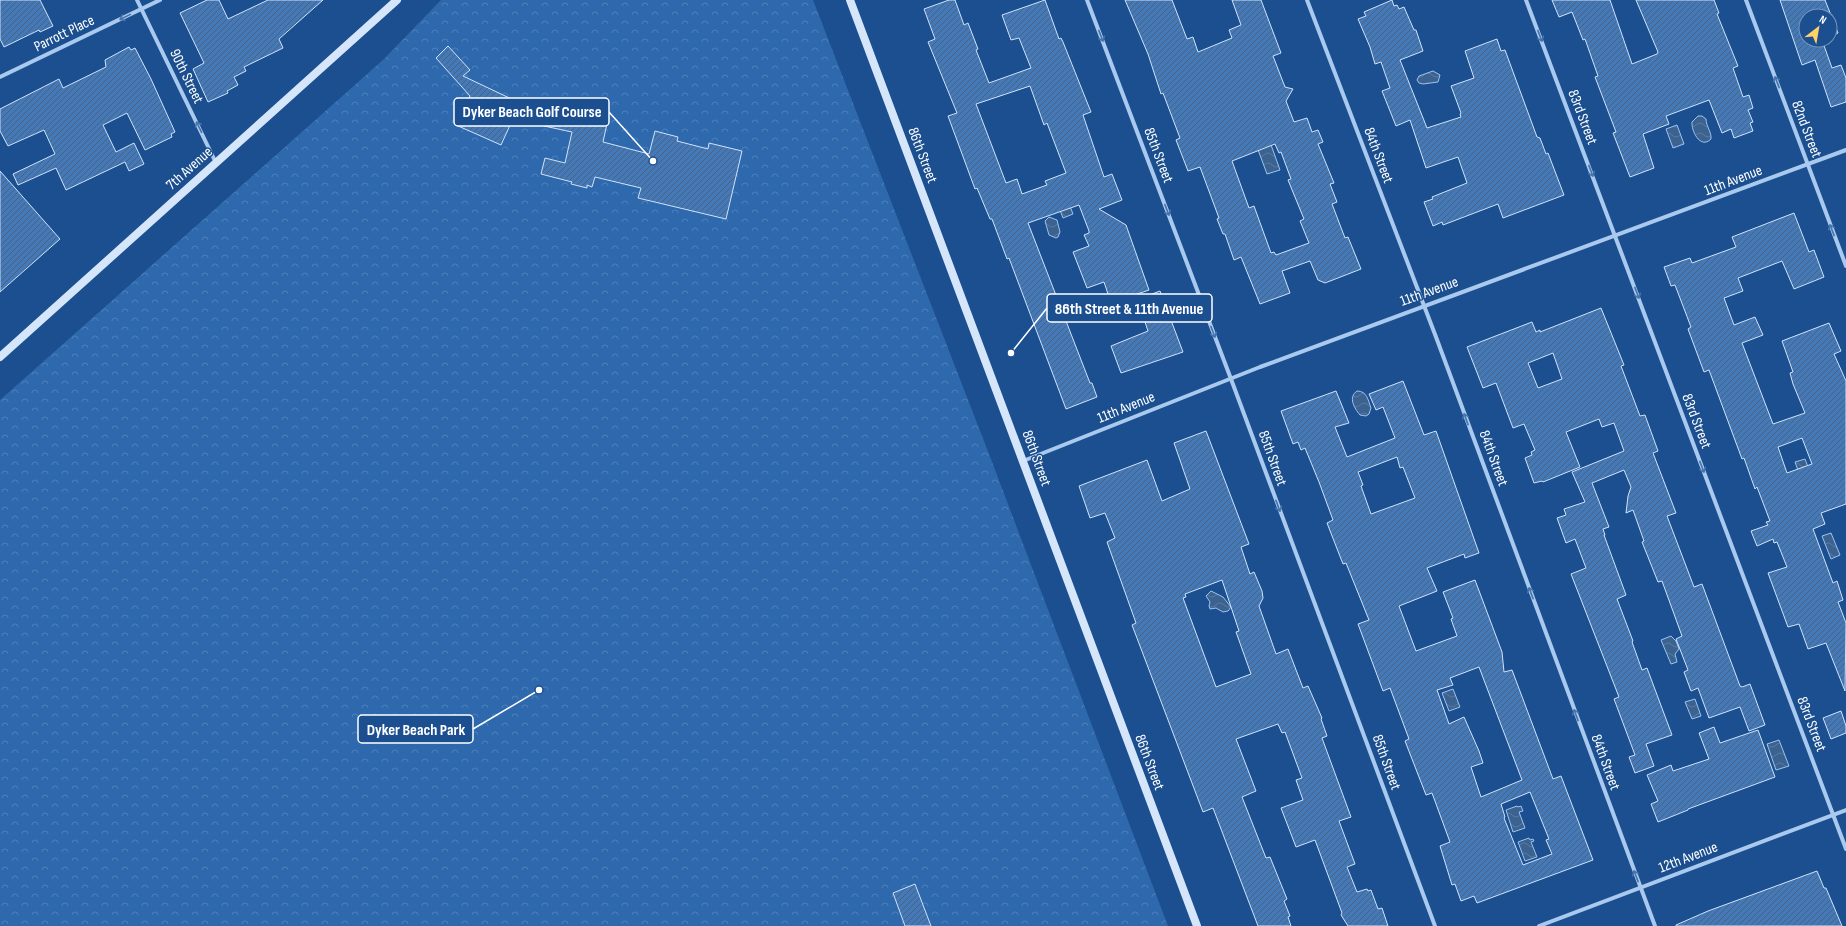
<svg xmlns="http://www.w3.org/2000/svg" width="1846" height="926" font-family="'Sofia Sans Condensed',sans-serif">
<style>
.park{fill:url(#park-crowns)}
.water{fill:url(#water-waves);stroke:#9cc4f0}
.building{fill:url(#building-hatch);stroke:#cfe3fa;fill-rule:evenodd}
.lines{fill:none;stroke-linecap:round;stroke-linejoin:round}
.minor{stroke:#a9c9ee;stroke-width:4}
.secondary{stroke:#d6e6fa;stroke-width:8}
.oneway{stroke:#4674ac}
.labels{text-anchor:middle;stroke-width:3;stroke-linejoin:round;paint-order:stroke}
.street-label{font-size:15px;fill:#fff;stroke:#1b4f8f}
.leader{fill:none;stroke:#fff;stroke-width:1.5}
.callout-dot{fill:#fff;stroke:#1b4f8f;stroke-width:1.5}
.callout{fill:#1b4f8f;stroke:#fff;stroke-width:1.5}
.callout-label{font-size:16px;text-anchor:middle;font-weight:bold;fill:#fff}
</style>
<defs>
<pattern id="park-crowns" width="20" height="18" patternUnits="userSpaceOnUse"><rect width="20" height="18" fill="#2e69ad"/><path d="M2 6a3 3 0 1 1 6 0M12 15a3 3 0 1 1 6 0" fill="none" stroke="#4d80b9"/></pattern>
<pattern id="water-waves" width="16" height="10" patternUnits="userSpaceOnUse"><rect width="16" height="10" fill="#3c6290"/><path d="M0 5q4-4 8 0t8 0" fill="none" stroke="#597aa1"/></pattern>
<pattern id="building-hatch" width="6" height="6" patternUnits="userSpaceOnUse"><rect width="6" height="6" fill="#4478b7"/><path d="M-1 1l2-2M0 6l6-6M5 7l2-2" fill="none" stroke="#486282"/></pattern>
</defs>
<rect width="100%" height="100%" fill="#1b4f8f"/>
<!-- park -->
<path class="park" d="M441,0H813L989,454L1168,926H0V400L384,59Z"/>
<!-- water -->
<g class="water">
<path d="M1433,71L1440,75L1438,82L1423,84L1419,83L1417,80L1419,76Z"/>
<path d="M1698,116H1702L1706,119C1706,126 1712,133 1711,139C1700,150 1691,130 1692,122Z"/>
<path d="M1677,125L1684,144L1673,148L1666,129Z"/>
<path d="M1270,142L1280,170L1267,174L1257,147Z"/>
<path d="M1066,196L1073,214L1063,218L1056,200Z"/>
<path d="M1049,217L1057,220L1060,232L1058,237L1056,238L1049,235L1045,221Z"/>
<path d="M1357,391C1367,391 1368,400 1371,408L1369,414L1366,416L1360,415C1354,408 1348,397 1357,391Z"/>
<path d="M1805,459L1812,478L1802,481L1795,462Z"/>
<path d="M1831,533L1840,555L1831,559L1822,536Z"/>
<path d="M1211,591L1223,597L1231,607L1228,611L1223,612L1216,608L1210,609L1209,606L1210,602L1206,596Z"/>
<path d="M1671,636L1676,641L1679,649L1675,654L1677,662L1671,664L1661,640Z"/>
<path d="M1453,689L1460,707L1449,711L1442,693Z"/>
<path d="M1695,699L1701,716L1692,719L1685,702Z"/>
<path d="M1779,740L1789,766L1776,770L1767,744Z"/>
<path d="M1517,806L1518,807L1521,806L1523,811L1519,812L1525,828L1513,832L1506,810Z"/>
<path d="M1529,838L1530,840L1533,839L1534,841L1531,842L1537,857L1525,861L1518,842Z"/>
</g>
<!-- building -->
<g class="building">
<path d="M0,0H40L53,26L40,32L39,30L4,47L0,39Z"/>
<path d="M207,0H219L228,19L268,0H323L279,39L283,48L244,67L246,71L234,77L238,85L227,91L228,93L208,102L193,69L204,63L180,13Z"/>
<path d="M949,0H955L964,25L968,23L978,49L976,50L989,83L1031,68L1019,38L1011,40L1002,15L1045,0L1059,39L1061,38L1063,42L1091,112L1083,115L1104,177L1112,174L1122,200L1099,209L1126,225L1149,290L1111,303L1104,282L1087,288L1073,252L1089,246L1084,235L1089,233V231L1079,205L1028,223L1090,383H1092L1097,397L1066,409L1009,258L1007,259L992,219H990L977,188L975,189L948,116L957,113L928,42L935,39L924,9ZM1030,86L1044,125L1047,123L1066,173L1045,181L1047,185L1022,194L1017,179L1006,183L976,104Z"/>
<path d="M1125,0H1172L1187,39L1193,37L1198,52L1232,38L1229,30L1241,25L1232,0H1261L1281,53L1273,56L1285,87L1293,89L1286,101L1294,122L1307,118L1312,132L1318,130L1323,142L1318,144L1334,183L1330,184L1337,202L1332,204L1345,238L1348,237L1361,269L1325,283L1318,280L1310,261L1282,271L1290,293L1260,304L1241,257L1234,260L1225,234H1223L1217,219L1219,218L1200,167L1188,171L1176,140L1180,138L1163,93L1161,94L1148,54ZM1275,144L1279,153L1281,152L1291,179L1288,180L1304,219L1300,221L1309,243L1276,255L1274,252L1271,253L1254,206L1249,208L1232,161Z"/>
<path d="M1392,0L1394,6L1397,5L1399,9L1404,7L1414,30H1416L1423,51L1400,60L1427,128L1461,117L1460,114L1461,113L1451,86L1474,78L1465,51L1497,39L1501,51L1505,50L1537,137L1540,138L1546,154L1548,153L1564,195L1503,218L1498,204L1443,225L1442,222L1433,226L1424,202L1433,199L1432,197L1467,183L1458,157L1426,168L1410,120L1396,126L1382,91L1390,88L1381,62L1375,64L1370,47L1358,19L1366,16L1364,12Z"/>
<path d="M1552,0H1610L1632,64L1657,54L1658,52L1636,0H1714L1719,13L1717,14L1738,66L1733,68L1743,97L1749,95L1753,108L1748,110L1753,122L1750,123L1753,131L1734,138L1731,129L1722,133L1709,100L1666,116L1669,124L1643,134L1654,168L1630,177L1613,133L1616,132L1595,77L1598,76L1585,39L1583,40L1572,12L1559,17Z"/>
<path d="M1780,0H1825L1838,33L1830,37V16H1806V40H1822L1832,68L1841,65L1846,78V102L1831,107L1815,60L1802,65Z"/>
<path d="M448,46L470,70L463,76L520,103L501,145L456,125L470,96L436,58Z"/>
<path d="M129,47L131,50L135,48L151,79L175,132L171,134L172,137L145,150L127,113L103,125L116,152L134,143L144,164L129,171L125,162L66,190L56,168L18,185L13,174L55,154L44,130L8,146L0,131V109L59,79L63,88L106,67L105,60Z"/>
<path d="M549,106L608,119L603,142L649,154L655,131L678,137L677,141L708,149L709,143L742,151L726,219L638,198L641,188L595,177L592,187L587,185V188L571,184L572,182L541,174L545,158L565,163L572,132L544,126Z"/>
<path d="M0,171L60,239L0,292Z"/>
<path d="M1794,213L1809,252L1814,250L1824,277L1794,289L1782,261L1738,278L1743,291L1724,298L1734,325L1755,317L1763,335L1742,343L1773,424L1805,413L1793,384L1790,373L1793,372L1782,341L1829,323L1841,351L1834,354L1846,381V504L1821,513L1825,524L1813,529L1833,583L1837,581L1843,600L1838,602L1846,623L1845,691L1826,643L1808,649L1799,624L1788,627L1768,573L1787,567L1777,542L1774,543L1773,539L1757,546L1751,531L1768,525L1766,522L1770,521L1757,487L1755,489L1744,458L1742,459L1709,370L1704,372L1688,329L1691,327L1675,285L1671,286L1664,267L1690,258L1692,263L1736,247L1732,237ZM1802,438L1812,464L1787,473L1778,447Z"/>
<path d="M1160,291L1183,352L1121,373L1111,346L1148,331L1144,319L1152,316L1144,297Z"/>
<path d="M1601,308L1624,365L1621,366L1640,416L1645,415L1658,451L1653,453L1676,513L1667,516L1694,587L1702,584L1740,686L1742,687L1750,684L1765,725L1749,731L1740,707L1709,718L1698,688L1691,691L1684,672L1688,670L1676,639L1682,636L1662,581L1658,582L1642,542L1644,541L1633,510L1626,513L1628,496L1631,487L1624,470L1592,483L1609,527L1603,529L1605,535H1604L1626,595L1617,599L1633,641L1632,642L1642,670L1647,668L1672,735L1646,744L1654,766L1635,773L1629,757L1635,755L1614,699L1619,697L1571,574L1586,568L1575,539L1566,543L1557,518L1566,515L1564,509L1585,502L1572,472L1624,451L1614,423L1602,427L1599,419L1566,432L1580,467L1543,482L1542,481L1534,483L1525,458L1532,455L1531,452L1535,450L1524,424L1513,428L1496,383L1483,388L1467,347L1532,322L1536,332L1540,330V332ZM1553,353L1562,379L1538,388L1528,363Z"/>
<path d="M1403,381L1424,435L1436,431L1479,553L1465,558L1464,554L1427,568L1437,591L1399,606L1416,651L1457,636L1451,619L1453,618L1443,592L1475,580L1502,652L1504,672L1512,670L1553,779L1561,776L1593,860L1477,903L1474,896L1461,901L1455,884L1452,885L1440,846L1450,842L1432,793L1426,795L1405,741L1409,739L1390,688L1383,691L1358,624L1369,620L1346,563L1343,564L1327,523L1333,520L1319,482L1305,448L1301,450L1298,442L1293,444L1281,411L1336,391L1349,423L1335,427L1347,457L1395,438L1383,407L1376,410L1369,394ZM1397,457L1400,468L1403,467L1415,498L1371,514L1361,486L1363,485L1358,472ZM1479,667L1522,780L1481,797L1471,767L1483,763L1479,751L1464,717L1449,724L1437,690L1453,685L1450,678ZM1530,792L1549,839L1546,840L1552,854L1523,865L1504,818L1505,817L1501,804Z"/>
<path d="M1206,431L1249,544L1241,547L1250,574L1254,572L1262,591L1263,598L1259,606L1276,654L1288,649L1303,688L1308,686L1322,718L1321,719L1327,736L1322,738L1351,817L1339,821L1355,864L1347,867L1357,892L1367,889L1368,891L1371,890L1378,909L1382,908L1388,926H1348L1341,915L1342,913L1315,840L1296,847L1281,808L1303,800L1296,780L1302,778L1285,732L1282,733L1278,724L1236,739L1256,791L1242,797L1266,858L1270,857L1287,899L1284,901L1290,916L1288,917L1291,926H1258L1213,808L1203,812L1132,625L1136,623L1107,542L1115,538L1105,513L1090,518L1079,486L1147,460L1162,501L1190,489L1174,443ZM1222,580L1239,631L1236,632L1251,674L1216,687L1183,598L1186,597L1185,594Z"/>
<path d="M1841,711L1846,726V733L1831,739L1823,718Z"/>
<path d="M1714,727L1720,743L1758,730L1775,777L1688,809V810L1658,822L1651,804L1658,801L1647,775L1671,765L1673,771L1709,759L1699,733Z"/>
<path d="M1817,871L1824,888H1826L1842,926H1676V925L1708,911Z"/>
<path d="M915,884L931,926H905L893,893Z"/>
</g>
<g class="lines">
<!-- minor -->
<g class="minor">
<path d="M137,0L216,163"/>
<path d="M1087,0L1231,379L1435,926"/>
<path d="M1307,0L1436,337L1655,926"/>
<path d="M1526,0L1846,849"/>
<path d="M1746,0L1846,266"/>
<path d="M0,77L160,0"/>
<path d="M1023,461L1260,367L1846,150"/>
<path d="M1539,926L1846,810"/>
</g>
<!-- secondary -->
<g class="secondary">
<path d="M850,0L1197,926"/>
<path d="M0,357L397,0"/>
</g>
</g>
<!-- one-way arrows -->
<defs><path id="oneway-shaft" d="M-6 0H5M1.5-3L5.5 0L1.5 3" fill="none" stroke-width="1.6" stroke-linecap="round" stroke-linejoin="round"/></defs>
<g class="oneway">
<use href="#oneway-shaft" transform="translate(125 17) rotate(154)"/>
<use href="#oneway-shaft" transform="translate(1101 36) rotate(69)"/>
<use href="#oneway-shaft" transform="translate(1540 36) rotate(69)"/>
<use href="#oneway-shaft" transform="translate(1777 82) rotate(-111)"/>
<use href="#oneway-shaft" transform="translate(199 127) rotate(-116)"/>
<use href="#oneway-shaft" transform="translate(1591 171) rotate(69)"/>
<use href="#oneway-shaft" transform="translate(1167 210) rotate(69)"/>
<use href="#oneway-shaft" transform="translate(1832 230) rotate(-111)"/>
<use href="#oneway-shaft" transform="translate(1637 293) rotate(69)"/>
<use href="#oneway-shaft" transform="translate(1213 332) rotate(69)"/>
<use href="#oneway-shaft" transform="translate(1466 419) rotate(-110)"/>
<use href="#oneway-shaft" transform="translate(1702 467) rotate(69)"/>
<use href="#oneway-shaft" transform="translate(1278 506) rotate(70)"/>
<use href="#oneway-shaft" transform="translate(1531 593) rotate(-110)"/>
<use href="#oneway-shaft" transform="translate(1576 715) rotate(-110)"/>
<use href="#oneway-shaft" transform="translate(1636 876) rotate(-111)"/>
</g>
<g class="labels">
<!-- street labels -->
<g class="street-label">
<text transform="translate(64 33) rotate(-26)" y="5">Parrott Place</text>
<text transform="translate(187 76) rotate(64)" y="5">90th Street</text>
<text transform="translate(1583 117) rotate(69)" y="5">83rd Street</text>
<text transform="translate(1807 129) rotate(69)" y="5">82nd Street</text>
<text transform="translate(923 155) rotate(69)" y="5">86th Street</text>
<text transform="translate(1159 155) rotate(69)" y="5">85th Street</text>
<text transform="translate(1379 155) rotate(69)" y="5">84th Street</text>
<text transform="translate(189 168) rotate(-42)" y="5">7th Avenue</text>
<text transform="translate(1733 180) rotate(-21)" y="5">11th Avenue</text>
<text transform="translate(1429 291) rotate(-20)" y="5">11th Avenue</text>
<text transform="translate(1126 407) rotate(-22)" y="5">11th Avenue</text>
<text transform="translate(1697 421) rotate(69)" y="5">83rd Street</text>
<text transform="translate(1037 458) rotate(70)" y="5">86th Street</text>
<text transform="translate(1273 458) rotate(70)" y="5">85th Street</text>
<text transform="translate(1494 458) rotate(70)" y="5">84th Street</text>
<text transform="translate(1812 724) rotate(69)" y="5">83rd Street</text>
<text transform="translate(1150 762) rotate(69)" y="5">86th Street</text>
<text transform="translate(1387 762) rotate(70)" y="5">85th Street</text>
<text transform="translate(1606 762) rotate(70)" y="5">84th Street</text>
<text transform="translate(1688 857) rotate(-21)" y="5">12th Avenue</text>
</g>
</g>
<!-- callouts -->
<path class="leader" d="M653 161L609 112M1011 353L1047 308M539 690L473 729"/>
<g class="callout-dot">
<circle cx="653" cy="161" r="4"/>
<circle cx="1011" cy="353" r="4"/>
<circle cx="539" cy="690" r="4"/>
</g>
<g class="callout">
<rect x="454" y="98" width="155" height="28" rx="4"/>
<rect x="1047" y="294" width="165" height="28" rx="4"/>
<rect x="358" y="715" width="115" height="28" rx="4"/>
</g>
<g class="callout-label">
<text x="532" y="117">Dyker Beach Golf Course</text>
<text x="1129" y="314">86th Street &amp; 11th Avenue</text>
<text x="416" y="735">Dyker Beach Park</text>
</g>
<!-- north arrow -->
<g transform="translate(1818 28) rotate(31)"><circle r="19" fill="#1b4f8f" stroke="#7695bc"/>
<path d="M0-3L7 15L0 10L-7 15Z" fill="#ffd166"/>
<text y="-6" font-size="11" font-weight="bold" text-anchor="middle" fill="#ffffff">N</text>
</g>
</svg>
